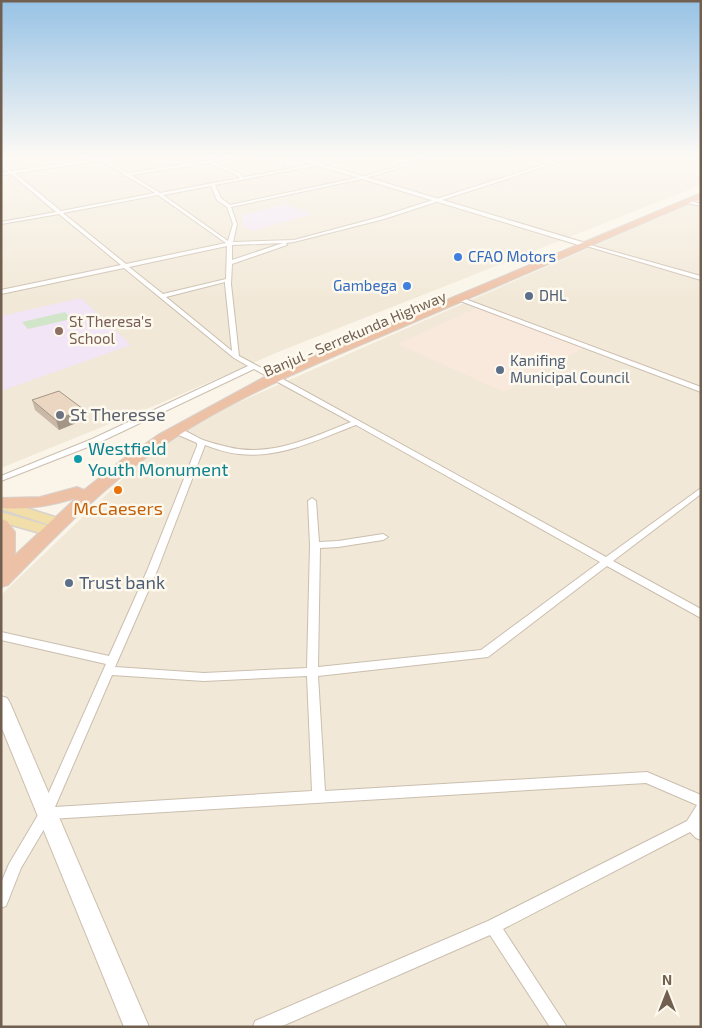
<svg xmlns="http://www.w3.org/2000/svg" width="702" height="1028" font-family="'Exo 2',sans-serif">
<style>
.residential{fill:#f1e8d7}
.commercial{fill:#f9e9dd}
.education{fill:#f2e5f6}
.green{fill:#d1e6c8}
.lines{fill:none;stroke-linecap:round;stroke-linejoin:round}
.street-casing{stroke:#cbbeaf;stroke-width:2}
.secondary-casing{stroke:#cdbfad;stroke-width:2}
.primary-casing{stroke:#d7d2ce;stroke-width:3}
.highway-casing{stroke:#d7d2ce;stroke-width:2}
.street{fill:#fff;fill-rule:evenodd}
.secondary{fill:#fff;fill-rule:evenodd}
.primary{fill:#f1dea8;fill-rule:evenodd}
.highway{fill:#edc1a6;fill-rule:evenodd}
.wall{fill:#c9b8a6}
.shaded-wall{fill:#a49687}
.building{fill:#ead6c1;stroke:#a49687}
.shop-dot{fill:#3f7fe0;stroke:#fdf9ee;stroke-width:2}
.service-dot{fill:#5c6f8a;stroke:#fdf9ee;stroke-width:2}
.education-dot{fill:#8d6e63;stroke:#fdf9ee;stroke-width:2}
.worship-dot{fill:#6b7280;stroke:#fdf9ee;stroke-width:2}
.culture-dot{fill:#0f9aa8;stroke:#fdf9ee;stroke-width:2}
.food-dot{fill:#e8710a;stroke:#fdf9ee;stroke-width:2}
.labels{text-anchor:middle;stroke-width:5;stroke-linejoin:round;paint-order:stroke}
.far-shop-label{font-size:15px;fill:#366cbe;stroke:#fdf9ee;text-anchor:start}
.far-service-label{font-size:15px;fill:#4e5e75;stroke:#fdf9ee;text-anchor:start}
.far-education-label{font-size:15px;fill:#785e54;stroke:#fdf9ee;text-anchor:start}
.far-street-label{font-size:15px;fill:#715f4f;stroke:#fdf9ee}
.worship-label{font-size:18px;fill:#5b616d;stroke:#fdf9ee;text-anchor:start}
.culture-label{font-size:18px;fill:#0d838f;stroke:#fdf9ee;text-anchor:start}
.food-label{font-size:18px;fill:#c56008;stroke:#fdf9ee}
.service-label{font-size:18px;fill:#4e5e75;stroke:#fdf9ee;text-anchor:start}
</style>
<rect width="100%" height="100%" fill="#faf5e8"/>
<!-- residential -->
<g class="residential">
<path d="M1,158H701V185L283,350L161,403L1,468Z"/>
<path d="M701,199V1027H140L1,686V595L151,452L230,406Z"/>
<path d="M1,711L126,1027H1Z"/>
</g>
<!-- commercial -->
<path class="commercial" d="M476,308L583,348L504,392L397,344Z"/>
<!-- education -->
<g class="education">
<path d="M284,204L312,214L253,231L245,227L243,224L241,215Z"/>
<path d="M81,298L131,345L1,391V316Z"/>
</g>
<!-- green -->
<path class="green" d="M65,312L71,319L28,329L22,322Z"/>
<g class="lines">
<!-- street casing -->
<g class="street-casing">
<g id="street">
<path d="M100,158H106L105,160L128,173L224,158H235L212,162L237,172L244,177L347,158H357L215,185L221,198L230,205L361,177L427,158H434L362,179L231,207L237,224L233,242L294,240L380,217L564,158H571L384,219L294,242L286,243L287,245L232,264L231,284L239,356L292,384L606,557L701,488V494L613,561L701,609V618L607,566L488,657L318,676L325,791L647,772L701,795V840L696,838L690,832L503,929L567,1027H550L490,935L280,1027H253L255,1021L488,921L687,821L697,805L646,783L50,819L21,868L6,906L1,908V883L9,864L41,810L106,664L1,640V632L109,656L147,571L197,446V443L174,433L173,431L174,429C184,428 194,436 203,440C211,443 220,445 228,447C270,458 313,437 351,422L254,369L98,443L1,481V476L92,439L248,366L234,358L124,268L1,294V290L121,265L59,214L1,224V222L56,212L11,174L1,175V173L8,172L1,166V163L12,171ZM101,161L124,174V176H126L155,193L61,211L15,173ZM208,163L235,174L240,178L160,193L131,175ZM211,186L217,200L227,207L233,224L228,241L163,195ZM158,195L226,243L126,264L63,213ZM283,243L232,260V245ZM227,246L226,279L163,294L129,267ZM225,282V284L232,351L166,297ZM356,425L600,562L481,650L318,667L320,548L338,547L383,540L388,537L383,534L338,541L319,542L316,501L312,498L308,501L310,545L307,668L204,673L115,667L157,571L205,445C216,449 227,453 239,454C280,459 319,439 356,425ZM112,675L204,681L307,676L312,791L55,807Z"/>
<path d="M259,158H265L285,166L282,167Z"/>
<path d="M686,200L701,204V206L684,202Z"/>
<path d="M583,243L701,276V280L583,245Z"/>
<path d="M457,296L701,387V392L455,299V297Z"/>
</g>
</g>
<!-- secondary casing -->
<g class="secondary-casing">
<g id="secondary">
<path d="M293,158H303L589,244L582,246Z"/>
<path d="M1,696L7,698L10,703L149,1027H124L1,726Z"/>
</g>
</g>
<!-- primary casing -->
<g class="primary-casing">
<g id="primary">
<path d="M1,500L64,520L67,523L64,526L59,528L1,509Z"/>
<path d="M1,512L56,528L59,531L56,534L51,536L1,522Z"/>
</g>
</g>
<!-- highway casing -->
<g class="highway-casing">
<path id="highway" d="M701,193V198C600,242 499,285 398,329C314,365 228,399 154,452C100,490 54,538 8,585L1,587V568L3,567L1,566V519L7,521L15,532V555L76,498C51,506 27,510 1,508V498L40,497L77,487L84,490L123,459L158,435L270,374Z"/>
</g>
<!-- street -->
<use href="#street" class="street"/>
<!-- secondary -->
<use href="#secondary" class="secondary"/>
<!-- primary -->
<use href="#primary" class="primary"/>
<!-- highway -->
<use href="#highway" class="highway"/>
</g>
<!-- wall -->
<path class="wall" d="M32,400L83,409L86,419L59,430L35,410Z"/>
<!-- shaded-wall -->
<path class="shaded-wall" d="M83,409L86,419L59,430L56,420Z"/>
<!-- building -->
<path class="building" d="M59,391L83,409L56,420L32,400Z"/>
<!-- sky -->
<linearGradient id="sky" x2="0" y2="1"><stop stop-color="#97c2e5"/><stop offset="0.52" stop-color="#fdfaf5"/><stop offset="1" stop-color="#fdfaf5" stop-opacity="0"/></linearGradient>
<rect width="702" height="302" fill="url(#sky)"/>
<!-- markers -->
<g class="shop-dot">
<circle cx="458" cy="257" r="5"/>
<circle cx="407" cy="286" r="5"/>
</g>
<g class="service-dot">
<circle cx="529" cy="296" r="5"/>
<circle cx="500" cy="370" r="5"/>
<circle cx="69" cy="583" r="5"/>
</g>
<circle class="education-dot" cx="59" cy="331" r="5"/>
<circle class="worship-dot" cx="60" cy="415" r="5"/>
<circle class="culture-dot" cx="78" cy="459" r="5"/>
<circle class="food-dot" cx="118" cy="490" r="5"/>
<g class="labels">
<!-- far-shop labels -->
<g class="far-shop-label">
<text x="468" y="262">CFAO Motors</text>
<text x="397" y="291" text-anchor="end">Gambega</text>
</g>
<!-- far-service labels -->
<g class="far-service-label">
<text x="539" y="301">DHL</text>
<text x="510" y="366">Kanifing<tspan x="510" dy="17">Municipal Council</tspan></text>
</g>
<!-- far-education labels -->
<g class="far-education-label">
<text x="69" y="327">St Theresa's<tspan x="69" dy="17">School</tspan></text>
</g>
<!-- far-street labels -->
<g class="far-street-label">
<text transform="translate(355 334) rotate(-23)" y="5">Banjul - Serrekunda Highway</text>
</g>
<!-- worship labels -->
<g class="worship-label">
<text x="70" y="421">St Theresse</text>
</g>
<!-- culture labels -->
<g class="culture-label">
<text x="88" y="455">Westfield<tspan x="88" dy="21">Youth Monument</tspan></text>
</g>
<!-- food labels -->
<g class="food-label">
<text x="118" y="515">McCaesers</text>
</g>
<!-- service labels -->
<g class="service-label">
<text x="79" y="589">Trust bank</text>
</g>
</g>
<!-- border -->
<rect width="702" height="1028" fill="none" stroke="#715f4f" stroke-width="5"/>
<!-- north arrow -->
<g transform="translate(667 993)" stroke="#fdf9ee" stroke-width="4" paint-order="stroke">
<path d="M0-4L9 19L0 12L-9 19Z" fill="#715f4f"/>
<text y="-8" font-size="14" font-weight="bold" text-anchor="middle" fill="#715f4f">N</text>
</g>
</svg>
